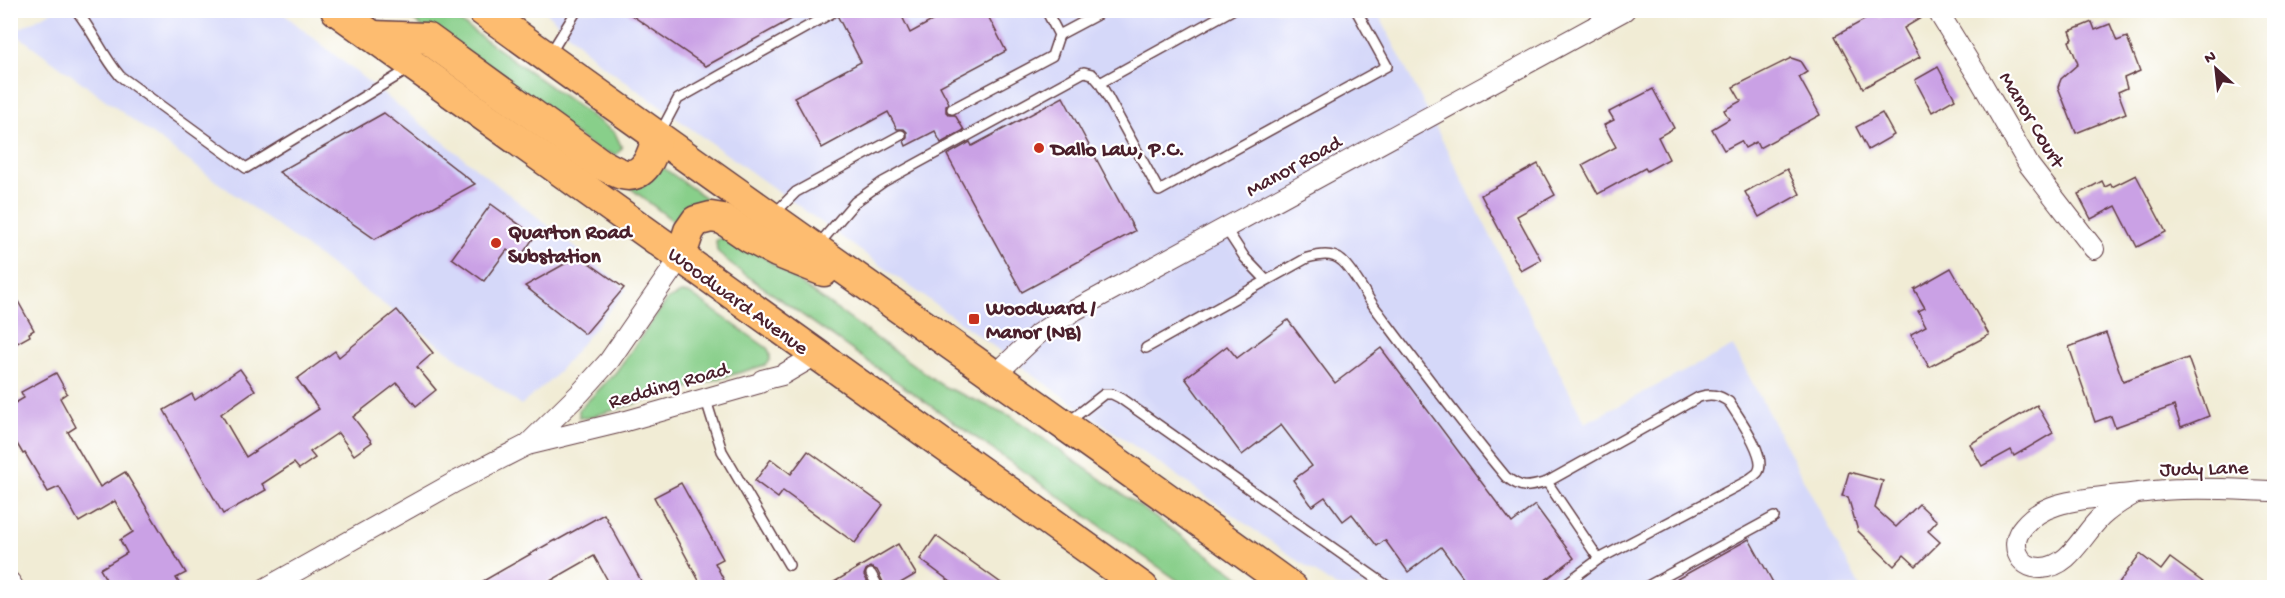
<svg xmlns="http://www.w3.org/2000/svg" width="2285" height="598" font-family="'Gochi Hand',sans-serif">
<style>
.built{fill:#d5d8f9}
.green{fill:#88cf8a;stroke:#69775a;stroke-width:1.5}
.building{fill:#caa1e5}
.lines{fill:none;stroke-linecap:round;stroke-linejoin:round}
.lane-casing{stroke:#633e44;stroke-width:12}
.street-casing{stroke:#633e44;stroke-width:22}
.primary-casing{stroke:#633e44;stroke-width:33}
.lane{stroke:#fff;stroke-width:9}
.street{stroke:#fff;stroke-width:20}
.primary{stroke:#fdbc6f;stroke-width:30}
.poi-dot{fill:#c8321e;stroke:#fff;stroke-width:2}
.labels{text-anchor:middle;stroke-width:4.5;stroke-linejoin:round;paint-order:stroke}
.street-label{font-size:21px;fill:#4a1f2b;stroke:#fff}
.poi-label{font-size:21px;font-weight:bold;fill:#4a1f2b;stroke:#fff;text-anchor:start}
</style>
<rect width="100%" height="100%" fill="#fff"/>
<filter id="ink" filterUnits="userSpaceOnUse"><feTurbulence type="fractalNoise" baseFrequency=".0167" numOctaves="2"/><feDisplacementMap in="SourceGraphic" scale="12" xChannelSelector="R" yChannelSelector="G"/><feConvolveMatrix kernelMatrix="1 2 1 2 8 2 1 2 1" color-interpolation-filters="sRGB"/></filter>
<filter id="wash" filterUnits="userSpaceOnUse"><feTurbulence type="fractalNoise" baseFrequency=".008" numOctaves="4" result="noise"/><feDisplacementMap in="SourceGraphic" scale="24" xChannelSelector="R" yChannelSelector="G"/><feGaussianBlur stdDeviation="1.35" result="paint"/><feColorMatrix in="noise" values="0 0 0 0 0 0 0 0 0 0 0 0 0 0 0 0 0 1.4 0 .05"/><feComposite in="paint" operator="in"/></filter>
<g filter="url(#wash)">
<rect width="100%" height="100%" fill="#f1ecd5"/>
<!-- built -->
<g class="built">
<path d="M53,11H280L627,289L553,378L521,405L13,32Z"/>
<path d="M545,11H1377L1585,423L1733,346L1860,587H1336L1047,385L597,61Z"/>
</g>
<!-- green -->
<g class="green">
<path d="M400,11H445L615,133L622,148L616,155L598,150Z"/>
<path d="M658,164L707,199L689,209L681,227L629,187Z"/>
<path d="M728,236L751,248L943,386L1011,416L1254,587H1187L733,266L717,251L716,240Z"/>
<path d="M681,293H689L767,348L770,353V360L765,365L587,418L579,417V410L616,372L668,299Z"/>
</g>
<g id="blocks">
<!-- building -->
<g class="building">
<path d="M624,10H808L706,66Z"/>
<path d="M844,10H899L910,33L952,10H985L1006,51L940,86L949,103L946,106V112L949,115H955L964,130L941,143L935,131L906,146L904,141L907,138V132L904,129H897L888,112L822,148L794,97L861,62L838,17Z"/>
<path d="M1894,10H1925L1926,15L1904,28L1920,57L1863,88L1835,36L1877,13L1880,18Z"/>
<path d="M2092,22L2095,30L2110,24L2117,41L2127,37L2140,71L2124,78L2127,88L2118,92L2126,113L2076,133L2058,87L2061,79L2078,64L2069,41L2073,39L2070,31Z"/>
<path d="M1791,58L1800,61L1807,72L1799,77L1820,115L1759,148L1756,142L1745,148L1741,141L1724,150L1712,129L1729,119L1724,110L1741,101L1733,87Z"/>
<path d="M1938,67L1955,99L1932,112L1915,80Z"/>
<path d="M1653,89L1674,128L1658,137L1669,159L1647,171L1645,168L1598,194L1582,165L1616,147L1604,125L1614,120L1609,112Z"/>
<path d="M1063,97L1135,231L1022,292L947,155L970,142L972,146Z"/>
<path d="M384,113L475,184L375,239L279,172Z"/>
<path d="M1882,113L1894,135L1868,150L1856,127Z"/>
<path d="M1538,164L1555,195L1517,216L1541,260L1521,271L1481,195Z"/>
<path d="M1787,169L1800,194L1759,217L1745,192Z"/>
<path d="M2136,175L2166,232L2137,247L2116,206L2091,219L2078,194L2102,181L2105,187L2111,184L2112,187Z"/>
<path d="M491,204L535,236L519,259L507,250L484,281L452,258Z"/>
<path d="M579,256L624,288L585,334L525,286Z"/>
<path d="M1951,268L1989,335L1929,367L1911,334L1926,326L1918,311L1925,308L1914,289Z"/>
<path d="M10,287L34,330L29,333L30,336L10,347Z"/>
<path d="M397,310L433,353L417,367L436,390L416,406L397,383L353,417L372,442L354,455L338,433L310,452L315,458L299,469L294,463L262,484L266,490L223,514L164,410L192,394L195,400L240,369L255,390L221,414L246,457L319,409L297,379L335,351L339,357Z"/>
<path d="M1288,320L1335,383L1381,348L1512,523L1535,505L1574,558L1535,588H1471L1441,547L1408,572L1385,540L1377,546L1352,514L1343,521L1325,497L1312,506L1293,480L1312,466L1281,425L1242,455L1185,378L1227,346L1237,358Z"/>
<path d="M2106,333L2123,381L2188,358L2209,416L2181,427L2174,406L2115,427L2111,416L2095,422L2069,347Z"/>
<path d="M56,373L67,393L60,398L76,427L68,432L100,487L125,472L186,573L176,578L182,588H111L100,569L127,553L120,540L133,532L115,501L79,522L59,487L48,492L25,453L23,454L10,432V406L24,398L21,392Z"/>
<path d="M2037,405L2053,433L2014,456L2011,450L1982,466L1970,444Z"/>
<path d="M808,451L883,505L855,543L783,491L778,498L755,481L771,459L791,474Z"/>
<path d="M1849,472L1883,481L1875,508L1896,527L1919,504L1937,521L1928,531L1940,542L1916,566L1904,555L1894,566L1858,531L1848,497L1842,496Z"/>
<path d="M681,483L723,559L715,563L728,588H703L654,497Z"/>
<path d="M604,514L645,588H612L594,556L538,588H471L555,540L556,541Z"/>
<path d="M936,536L1008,588H959L920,559Z"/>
<path d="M1749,539L1776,588H1661Z"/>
<path d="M898,544L916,574L892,588H886L877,570L870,567L866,570L864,575L871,588H824Z"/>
<path d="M2140,554L2161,570L2170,558L2211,588H2115Z"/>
</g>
</g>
</g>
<g filter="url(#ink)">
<use href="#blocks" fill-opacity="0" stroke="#633e44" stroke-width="1.5"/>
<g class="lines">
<!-- lane casing -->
<g class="lane-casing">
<g id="lane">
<path d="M76,10C93,31 103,56 120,76L246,168L409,69"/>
<path d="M1059,35L1106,10"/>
<path d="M550,54L577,10"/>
<path d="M1100,83L1232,10"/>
<path d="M952,109L1052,56L1059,35L1046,10"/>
<path d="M660,133L678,99L837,10"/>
<path d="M774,214L796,192L901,135"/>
<path d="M1226,229L1245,258L1266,280"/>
<path d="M818,245L855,202L883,182L1084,72L1092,74L1100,83L1159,191L1387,66L1356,10"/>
<path d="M1146,348L1307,258C1319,255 1332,252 1342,261C1354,271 1368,300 1379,313C1421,369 1462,424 1506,477C1523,490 1528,487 1547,482L1699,397C1711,393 1719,395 1729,402C1738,416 1768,457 1758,472C1756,475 1750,478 1747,481L1599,559L1547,482"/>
<path d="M705,397L722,451L789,565"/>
<path d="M1067,423L1104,394H1112L1120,398L1390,588"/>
<path d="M871,574L879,588"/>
<path d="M1560,588L1599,559"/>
<path d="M1644,588L1774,517"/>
</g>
</g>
<!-- street casing -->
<g class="street-casing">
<g id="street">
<path d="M1937,10L1979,78L2029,165L2094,249"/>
<path d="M994,376L1038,334L1075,310L1625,10"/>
<path d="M527,445L581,392L609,361L680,258"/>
<path d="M2134,494C2122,501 2111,507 2101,517C2082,535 2070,567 2041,568C2017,568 2009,543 2023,527C2032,516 2044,509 2057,505C2077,499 2099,497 2120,495C2141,493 2162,489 2183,489C2214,488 2244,490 2274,491"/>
<path d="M10,582L14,588"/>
<path d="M266,588L455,482L527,445L626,421L760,383L762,380L782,375L816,355"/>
</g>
</g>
<!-- primary casing -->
<g class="primary-casing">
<g id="primary">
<path d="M336,10L1143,588"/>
<path d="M482,10C750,205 1023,393 1292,588"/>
<path d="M373,36L427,38L601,164C607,167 615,172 622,174C645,180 653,154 657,137"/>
<path d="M680,258L689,231L696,221L711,217L723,219L749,237L777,252L824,271"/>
</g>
</g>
<!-- lane -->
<use href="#lane" class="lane"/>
<!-- street -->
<use href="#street" class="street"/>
<!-- primary -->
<use href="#primary" class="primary"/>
</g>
</g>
<!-- markers -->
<g class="poi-dot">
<circle cx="1039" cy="148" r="6"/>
<circle cx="496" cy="243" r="6"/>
<rect x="968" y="313" width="12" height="12" rx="3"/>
</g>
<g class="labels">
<!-- street labels -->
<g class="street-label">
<text transform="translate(2033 119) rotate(59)" y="7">Manor Court</text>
<text transform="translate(1293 165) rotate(-29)" y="7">Manor Road</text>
<text transform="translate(739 300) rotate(36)" y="7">Woodward Avenue</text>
<text transform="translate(668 384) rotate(-16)" y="7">Redding Road</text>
<text transform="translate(2204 467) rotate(-1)" y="7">Judy Lane</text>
</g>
<!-- poi labels -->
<g class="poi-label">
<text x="1051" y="155">Dallo Law, P.C.</text>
<text x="508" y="238">Quarton Road<tspan x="508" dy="24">Substation</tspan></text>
<text x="986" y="314">Woodward /<tspan x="986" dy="24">Manor (NB)</tspan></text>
</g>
</g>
<!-- margin -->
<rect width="2285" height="598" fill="none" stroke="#fff" stroke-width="36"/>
<!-- north arrow -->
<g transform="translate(2216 69) rotate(333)" stroke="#ffffff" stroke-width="4.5" paint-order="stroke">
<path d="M0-4.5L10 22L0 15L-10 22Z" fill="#4a1f2b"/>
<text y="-9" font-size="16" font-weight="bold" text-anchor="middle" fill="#4a1f2b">N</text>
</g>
</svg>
